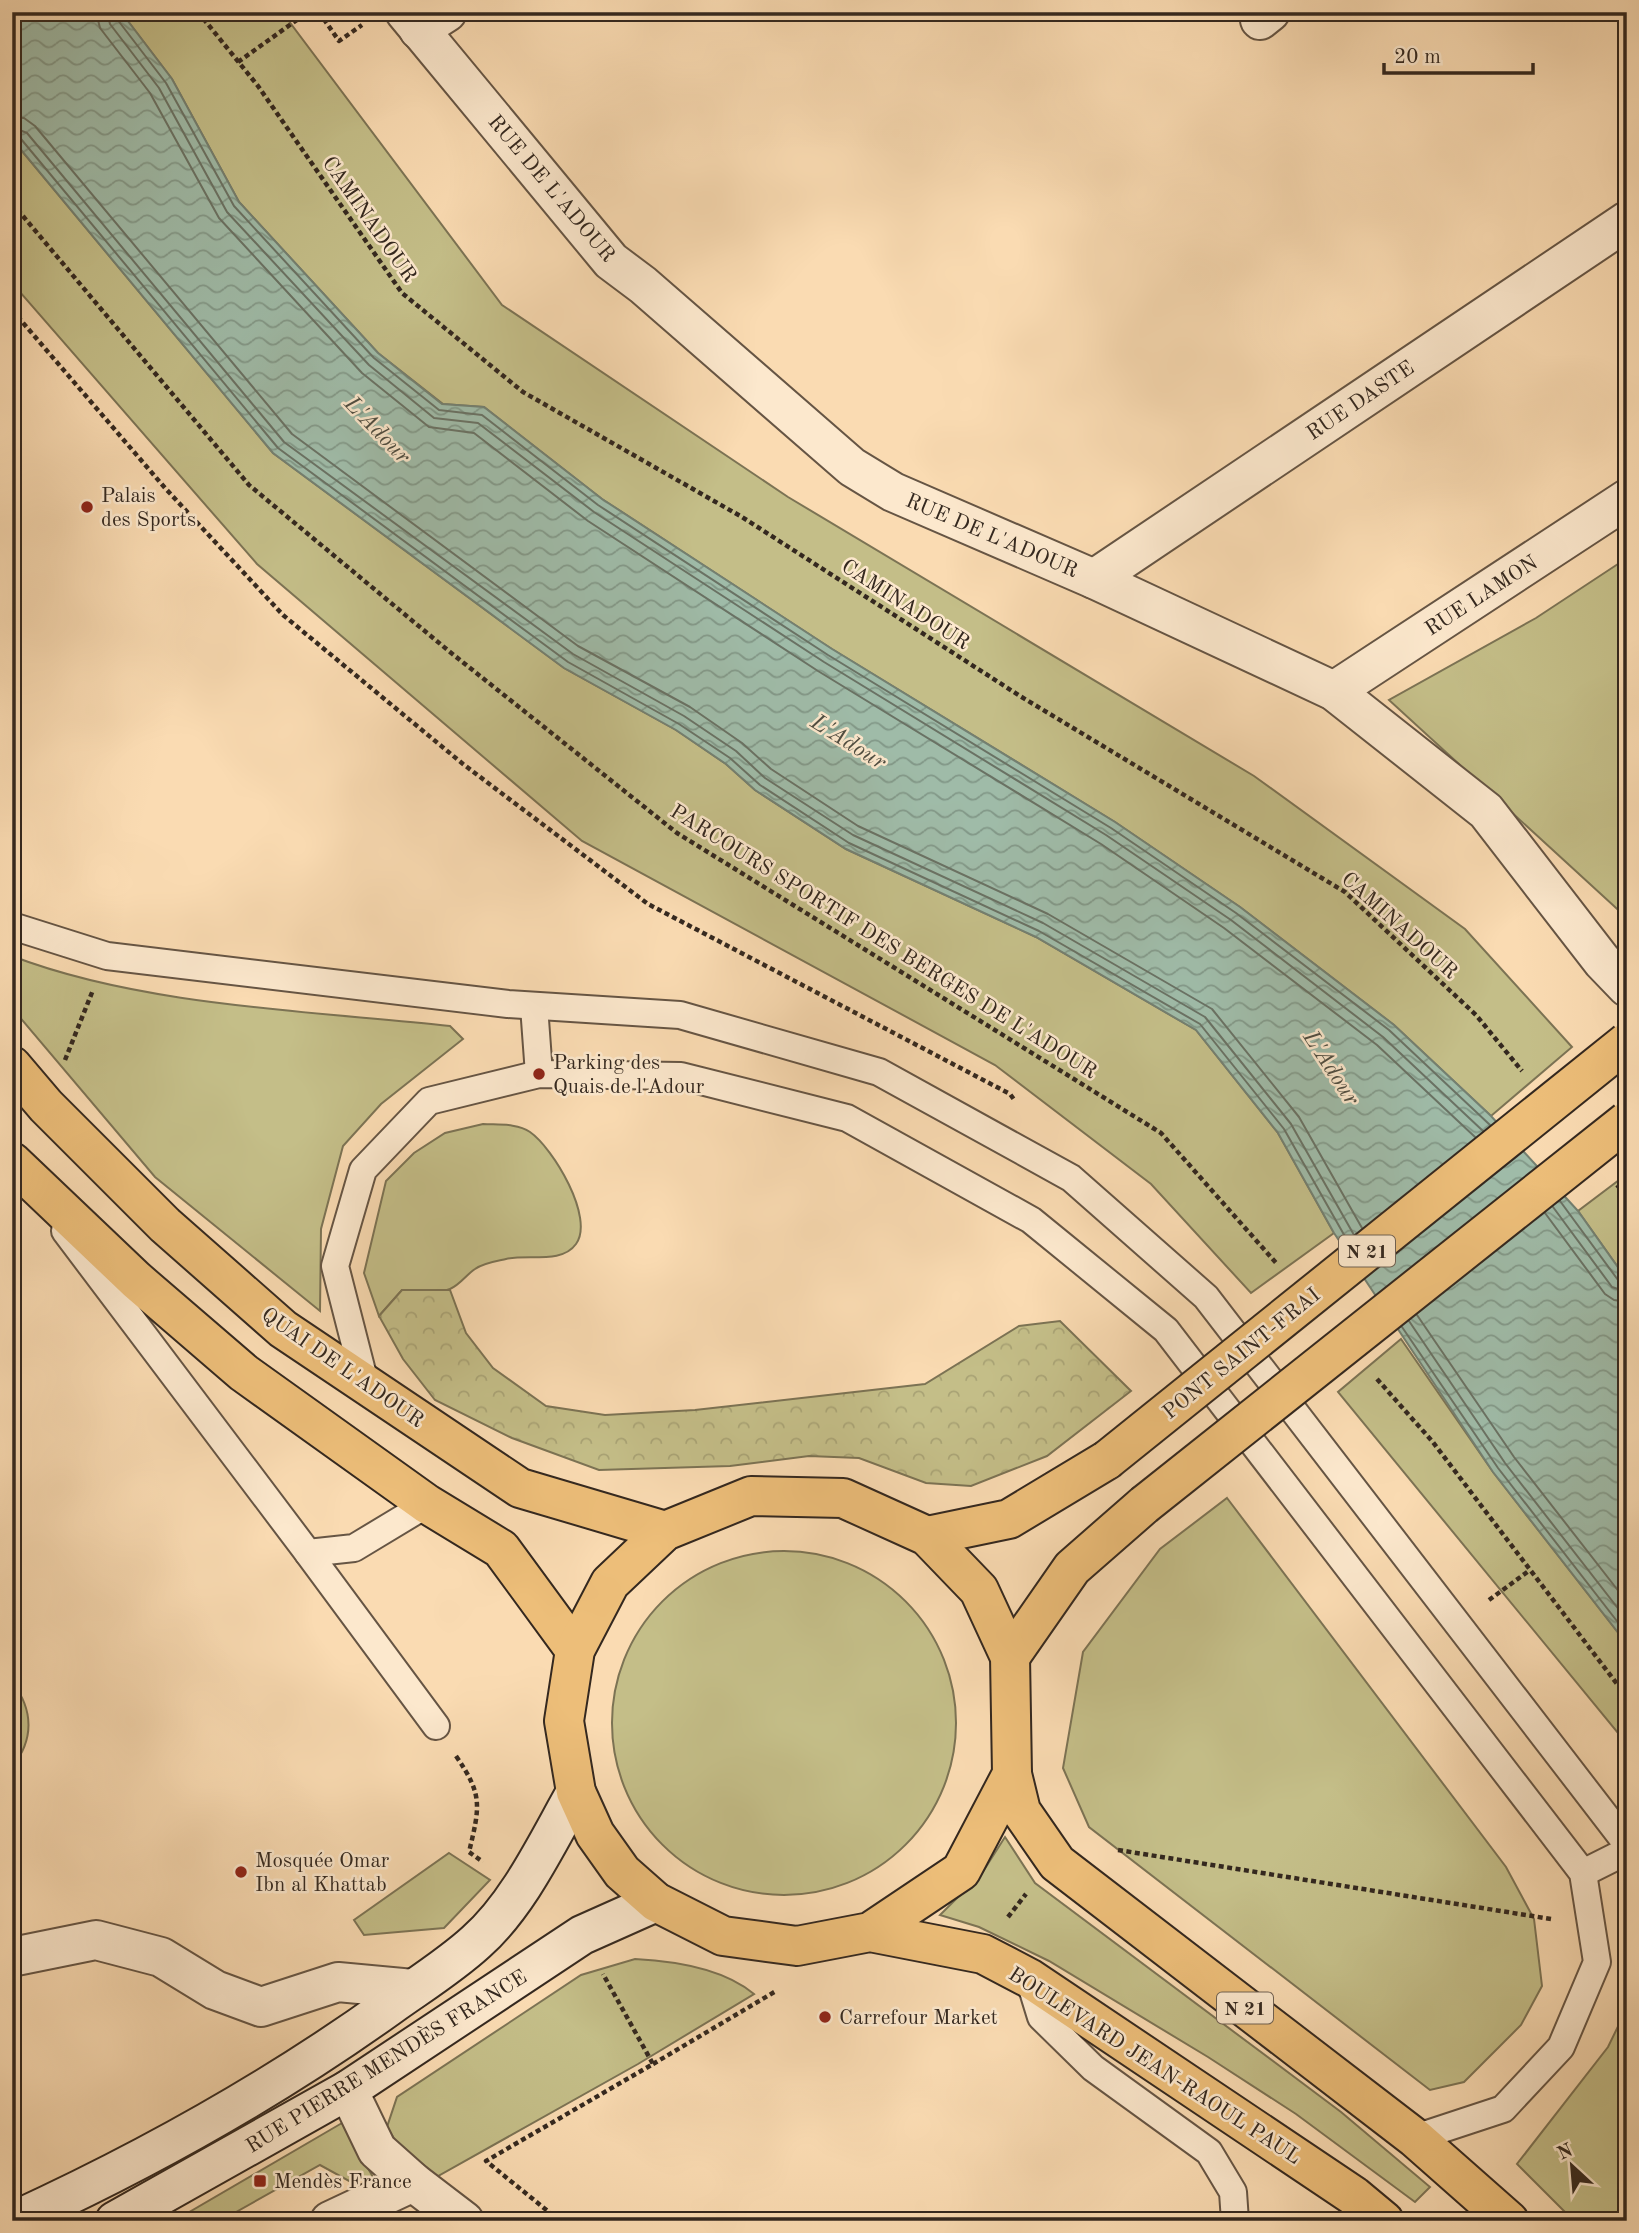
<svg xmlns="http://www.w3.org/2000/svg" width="1639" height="2233" font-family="'Old Standard TT',serif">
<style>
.grass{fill:#c4be88;stroke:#7c7354;stroke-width:2}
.forest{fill:url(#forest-crowns);stroke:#7c7354;stroke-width:2}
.water{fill:url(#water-waves);stroke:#748071;stroke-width:2}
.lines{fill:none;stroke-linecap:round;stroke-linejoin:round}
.shore{stroke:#6a7264;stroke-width:2}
.lane-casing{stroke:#654;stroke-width:30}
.street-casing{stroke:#654;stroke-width:42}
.secondary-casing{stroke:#34281f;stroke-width:42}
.primary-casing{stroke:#34281f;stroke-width:42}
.path{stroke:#34281f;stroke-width:4.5;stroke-dasharray:5 3.5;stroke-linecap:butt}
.lane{stroke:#fce8cd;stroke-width:26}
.street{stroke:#fce8cd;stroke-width:38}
.secondary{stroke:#fce8cd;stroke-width:38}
.primary{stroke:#edbe79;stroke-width:38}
.primary-bridge-casing{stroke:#34281f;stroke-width:42;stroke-linecap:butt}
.primary-bridge{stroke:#edbe79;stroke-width:38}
.poi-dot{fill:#8f2418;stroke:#fce8cd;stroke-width:2.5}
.labels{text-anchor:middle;stroke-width:5;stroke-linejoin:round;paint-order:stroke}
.shield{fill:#fce8cd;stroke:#706253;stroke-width:2}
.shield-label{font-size:19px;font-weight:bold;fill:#34281f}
.street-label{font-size:21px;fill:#34281f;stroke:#fce8cd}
.poi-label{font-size:21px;fill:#34281f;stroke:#fce8cd;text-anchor:start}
.water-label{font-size:23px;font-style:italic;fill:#4f4d41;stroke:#fce8cd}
</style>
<defs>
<pattern id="forest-crowns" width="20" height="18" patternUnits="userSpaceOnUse" patternTransform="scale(1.75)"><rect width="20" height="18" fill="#c4be88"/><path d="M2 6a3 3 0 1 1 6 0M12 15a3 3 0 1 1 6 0" fill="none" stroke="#a9a375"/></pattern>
<pattern id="water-waves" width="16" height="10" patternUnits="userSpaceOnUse" patternTransform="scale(1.75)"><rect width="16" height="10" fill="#9fbba8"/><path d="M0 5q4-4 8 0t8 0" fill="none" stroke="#829888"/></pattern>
</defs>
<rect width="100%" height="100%" fill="#fadbb2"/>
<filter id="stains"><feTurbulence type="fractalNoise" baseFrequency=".00286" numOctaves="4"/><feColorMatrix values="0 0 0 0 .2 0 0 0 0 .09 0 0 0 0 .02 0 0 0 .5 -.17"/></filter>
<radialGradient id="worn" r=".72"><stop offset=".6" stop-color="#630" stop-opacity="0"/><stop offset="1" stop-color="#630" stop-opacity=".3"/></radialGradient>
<!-- grass -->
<g class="grass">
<path d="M121,12H282L502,305L788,497L1254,776L1465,929L1572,1047L1491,1116L1394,1025L1240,907L1115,822L832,649L602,499L484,407L443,404L378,353L239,202L172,79Z"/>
<path d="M12,139L273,453L564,668L676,730L726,764L755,790L846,849L1036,937L1196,1030L1278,1133L1334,1233L1251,1293L1151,1184L995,1065L582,841L257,564L12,283Z"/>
<path d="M1627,558V918L1389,700L1536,618Z"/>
<path d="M12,956C142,1006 311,1011 450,1026L463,1039L381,1104L343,1146L321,1229L320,1311L155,1177L12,1008Z"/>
<path d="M483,1124C498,1125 517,1123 530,1132C553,1148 595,1218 576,1244C562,1264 528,1254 506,1259C497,1261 483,1263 475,1269C467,1274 460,1285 450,1289C439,1294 415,1290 402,1290L379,1316L364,1273L386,1181L414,1153L445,1133Z"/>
<path d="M1627,1174V1280L1578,1211Z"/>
<path d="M1401,1339L1493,1472L1627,1644V1744L1338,1392Z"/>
<path d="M1227,1498L1506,1867L1534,1919L1542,1986L1521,2025L1464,2082L1430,2090L1089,1827L1063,1768L1083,1652L1160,1549Z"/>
<circle cx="784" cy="1723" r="172"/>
<path d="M12,1682C34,1710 34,1740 12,1767Z"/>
<path d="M1005,1837L1035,1883L1341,2112L1430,2187L1415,2202L1296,2114L1208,2057L1049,1961L979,1927L940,1915L982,1873Z"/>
<path d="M449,1853L490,1880L444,1928L364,1935L354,1920Z"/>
<path d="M635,1959C674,1961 724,1969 754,1994L638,2064L431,2180L398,2145L387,2127L397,2097L581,1975Z"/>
<path d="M1627,2008V2221H1574L1517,2164L1608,2047Z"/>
<path d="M342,2123L373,2177L349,2181L320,2165L220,2221H174Z"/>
</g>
<!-- forest -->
<path class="forest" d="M402,1290H450L466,1333L493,1368L546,1406L605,1415L695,1410L925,1384L1019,1326L1060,1321L1131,1391L1047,1456L971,1486L926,1483L859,1458L809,1456L730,1466L599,1470L512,1438L435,1400L403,1359L379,1316Z"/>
<!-- water -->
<path class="water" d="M12,12H121L172,79L239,202L378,353L442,404L484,407L602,499L832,649L1115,822L1240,907L1394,1025L1491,1116L1578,1211L1627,1280V1644L1493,1472L1334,1233L1278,1133L1196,1030L1036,937L846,849L755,790L726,764L676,730L564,668L273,453L12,139Z"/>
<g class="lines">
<!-- shore -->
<g class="shore">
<path d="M96,12L100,28L150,93L219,218L362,373L429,427L474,433L588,521L818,671L1101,844L1224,928L1377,1045L1475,1137"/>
<path d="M107,12L110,24L159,88L227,212L369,365L434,418L478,423L594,512L824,662L1106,835L1231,920L1383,1037L1483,1131"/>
<path d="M116,12L117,19L166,83L234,206L374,358L439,410L482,415L598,505L828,655L1111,828L1236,913L1389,1030L1490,1125"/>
<path d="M12,117L24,118L35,126L292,434L578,646L690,707L742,743L771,769L858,826L1048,914L1212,1009L1299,1117L1362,1228"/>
<path d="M12,127L27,133L284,442L573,654L684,716L736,751L765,778L853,835L1043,923L1205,1017L1291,1124L1354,1235"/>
<path d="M12,136L21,139L278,448L568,662L679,724L730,758L760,785L849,843L1039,931L1200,1024L1284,1129L1347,1240"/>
<path d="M1560,1201L1618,1280L1627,1283"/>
<path d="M1553,1207L1612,1287L1627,1292"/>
<path d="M1545,1213L1605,1294L1614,1300L1627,1302"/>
<path d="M1417,1315L1514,1457L1627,1602"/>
<path d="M1409,1321L1505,1463L1627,1620"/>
<path d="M1402,1327L1498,1468L1627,1634"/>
</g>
<!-- lane casing -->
<g class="lane-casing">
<g id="lane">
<path d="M12,926L107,956L508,1004L680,1015L879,1072L1071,1178L1206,1297L1627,1844"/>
<path d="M534,1006L539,1074"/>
<path d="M65,1231L308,1553L354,1548L427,1504"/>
<path d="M366,1387L335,1266L363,1170L429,1101L539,1074L681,1076L847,1118L1031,1220L1166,1330L1583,1873L1597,1962L1561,2047L1503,2109L1415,2138"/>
<path d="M308,1553L436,1726"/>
<path d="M1583,1873L1627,1851"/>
<path d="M1029,1978L1041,2017L1093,2068L1209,2152L1233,2192L1235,2221"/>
</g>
</g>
<!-- street casing -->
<g class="street-casing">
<g id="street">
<path d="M405,12L611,261L643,285L852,467L893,492L1094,579L1334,691L1486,811L1602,961L1627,987"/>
<path d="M1260,20L1270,12"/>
<path d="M419,30L447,12"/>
<path d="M1094,579L1627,221"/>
<path d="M1334,691L1627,499"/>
<path d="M12,1957L96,1940L161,1957L215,1990L261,2007L338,1982L413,1989"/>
<path d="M348,2090L377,2150L413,2182L464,2221"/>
<path d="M330,2221L413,2182"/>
</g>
</g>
<!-- secondary casing -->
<g class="secondary-casing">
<g id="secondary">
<path d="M14,2221C145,2161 274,2089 391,2005C419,1985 451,1965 476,1942C519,1904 548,1841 576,1792"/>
<path d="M115,2221L348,2090L582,1935L656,1902"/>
</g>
</g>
<!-- primary casing -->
<g class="primary-casing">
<g id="primary">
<path d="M12,1066L46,1106L165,1225L283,1329L520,1488L665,1531"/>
<path d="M12,1162L136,1280L244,1373L427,1504L501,1549L575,1650"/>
<path d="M927,1536L1009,1519L1107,1460"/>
<path d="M1010,1657L1072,1568L1144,1505"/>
<path d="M1012,1774L1021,1811L1057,1863L1415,2138L1509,2221"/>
<path d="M870,1932L961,1871L1012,1774L1010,1657L979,1590L927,1536L843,1498L751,1496L665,1531L610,1583L575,1650L564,1721L576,1792L595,1834L622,1872L656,1902L723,1936L797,1946L870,1932L983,1954L1029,1978L1354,2196L1384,2221"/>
</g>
</g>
<!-- path -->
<g class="path">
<path d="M198,12L258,86L402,293L523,392L742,517L1020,696L1345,892L1476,1015L1522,1071"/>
<path d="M319,12L339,41L362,25"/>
<path d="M238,62L308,12"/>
<path d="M12,203L249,485L450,652L677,833L1161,1133L1277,1264"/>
<path d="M12,310L165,488L283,615L463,764L648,904L1010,1094L1015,1101"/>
<path d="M65,1060L93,990"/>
<path d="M1617,1185L1627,1196"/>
<path d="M1377,1379L1432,1441L1627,1697"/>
<path d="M1489,1600L1530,1570"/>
<path d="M456,1756C483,1795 480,1806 469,1852L483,1862"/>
<path d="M1118,1850L1551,1919"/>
<path d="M1008,1917L1026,1894"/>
<path d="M653,2064L776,1991"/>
<path d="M560,2221L486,2161L653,2064L603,1974"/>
</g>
<!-- lane -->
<use href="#lane" class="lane"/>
<!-- street -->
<use href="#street" class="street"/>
<!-- secondary -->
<use href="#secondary" class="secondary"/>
<!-- primary -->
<use href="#primary" class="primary"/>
<!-- primary-bridge casing -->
<g class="primary-bridge-casing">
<g id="primary-bridge">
<path d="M1107,1460L1627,1042"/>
<path d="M1144,1505L1627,1121"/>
</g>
</g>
<!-- primary-bridge -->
<use href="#primary-bridge" class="primary-bridge"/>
</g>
<!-- markers -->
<g class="poi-dot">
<circle cx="87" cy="507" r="7"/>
<circle cx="539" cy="1074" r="7"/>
<circle cx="241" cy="1872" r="7"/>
<circle cx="825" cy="2017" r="7"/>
<rect x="253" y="2174" width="14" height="14" rx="3.5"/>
</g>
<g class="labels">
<!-- shield labels -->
<g class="shield">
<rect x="1339" y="1235.5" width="56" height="31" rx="5"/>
<rect x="1217" y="1992.5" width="56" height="31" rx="5"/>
</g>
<g class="shield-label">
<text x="1367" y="1258">N 21</text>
<text x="1245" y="2015">N 21</text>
</g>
<!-- street labels -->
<g class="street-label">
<text transform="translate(552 188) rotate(50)" y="7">RUE DE L'ADOUR</text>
<text transform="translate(370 219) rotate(55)" y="7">CAMINADOUR</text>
<text transform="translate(1360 400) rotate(-34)" y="7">RUE DASTE</text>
<text transform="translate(992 535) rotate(23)" y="7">RUE DE L'ADOUR</text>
<text transform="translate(1481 595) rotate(-33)" y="7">RUE LAMON</text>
<text transform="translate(906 604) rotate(33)" y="7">CAMINADOUR</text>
<text transform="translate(1400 925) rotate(42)" y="7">CAMINADOUR</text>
<text transform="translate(884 941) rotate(32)" y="7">PARCOURS SPORTIF DES BERGES DE L'ADOUR</text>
<text transform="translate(1241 1353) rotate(-39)" y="7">PONT SAINT-FRAI</text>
<text transform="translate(343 1367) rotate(35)" y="7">QUAI DE L'ADOUR</text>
<text transform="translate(386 2061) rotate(-32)" y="7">RUE PIERRE MENDÈS FRANCE</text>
<text transform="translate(1155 2065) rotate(33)" y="7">BOULEVARD JEAN-RAOUL PAUL</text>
</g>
<!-- poi labels -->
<g class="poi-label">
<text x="101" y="502">Palais<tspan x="101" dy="24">des Sports</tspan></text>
<text x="553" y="1069">Parking des<tspan x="553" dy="24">Quais de l'Adour</tspan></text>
<text x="255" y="1867">Mosquée Omar<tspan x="255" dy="24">Ibn al Khattab</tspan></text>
<text x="839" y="2024">Carrefour Market</text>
<text x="274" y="2188">Mendès France</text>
</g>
<!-- water labels -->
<g class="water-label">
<text transform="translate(378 429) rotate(46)" y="8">L'Adour</text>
<text transform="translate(849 741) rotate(32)" y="8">L'Adour</text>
<text transform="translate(1332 1067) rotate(57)" y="8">L'Adour</text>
</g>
</g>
<!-- margin -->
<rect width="1639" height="2233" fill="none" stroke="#fadbb2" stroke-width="42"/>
<rect x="14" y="14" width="1611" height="2205" fill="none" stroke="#34281f" stroke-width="3.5"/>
<rect x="21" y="21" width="1597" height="2191" fill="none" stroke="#34281f" stroke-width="2"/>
<!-- north arrow -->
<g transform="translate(1572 2166) rotate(334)" stroke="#fce8cd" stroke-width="5" paint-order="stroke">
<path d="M0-5L12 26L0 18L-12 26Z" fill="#34281f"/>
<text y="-10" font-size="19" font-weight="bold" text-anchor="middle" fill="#34281f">N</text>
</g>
<!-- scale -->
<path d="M1384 63v10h149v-10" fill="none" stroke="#34281f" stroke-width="3.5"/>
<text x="1394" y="63" font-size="21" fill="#34281f" stroke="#fce8cd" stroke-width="5" paint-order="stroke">20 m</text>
<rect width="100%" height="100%" filter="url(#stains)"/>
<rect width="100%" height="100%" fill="url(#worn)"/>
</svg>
